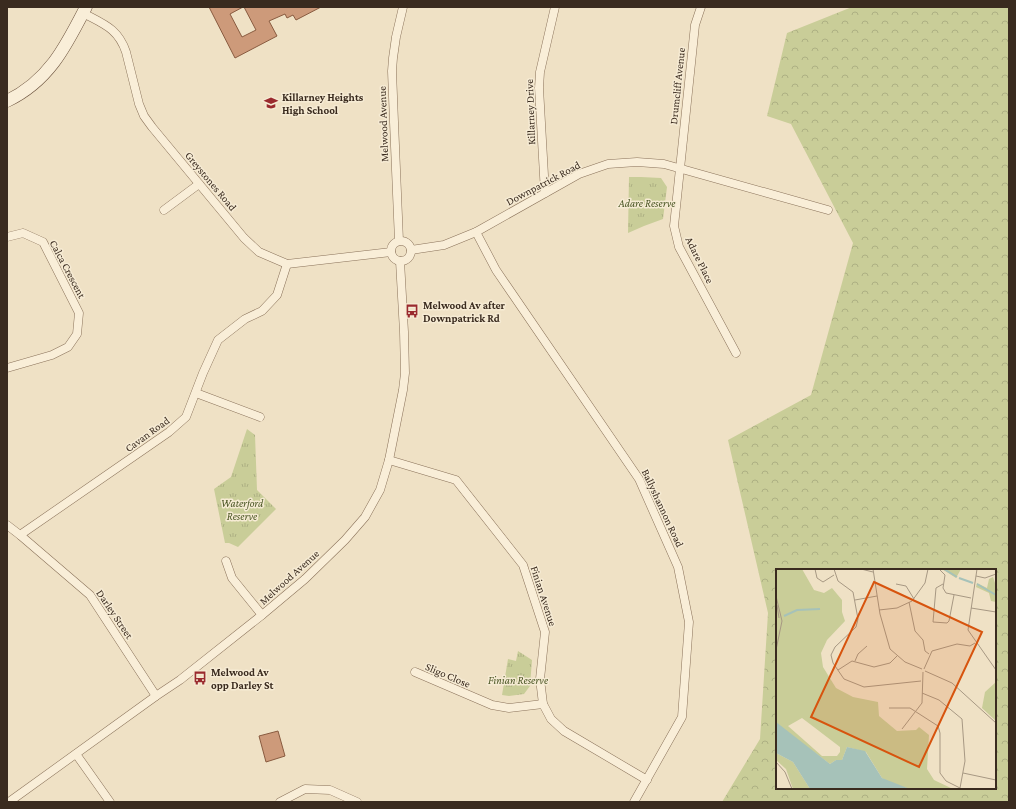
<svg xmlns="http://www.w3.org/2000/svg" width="1016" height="809" font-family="'Crimson Pro',serif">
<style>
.forest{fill:url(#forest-crowns);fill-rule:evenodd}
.park{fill:url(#park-tufts)}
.building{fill:#cd9a7a;stroke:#895b40}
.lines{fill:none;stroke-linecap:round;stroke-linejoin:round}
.street-casing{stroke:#8a725a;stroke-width:9}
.secondary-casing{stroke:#6c533e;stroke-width:13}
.street{stroke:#f9eed8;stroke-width:8}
.secondary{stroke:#f9eed8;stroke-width:12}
.labels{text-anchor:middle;stroke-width:3;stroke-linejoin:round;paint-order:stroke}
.street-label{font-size:11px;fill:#3a2b1f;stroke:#f6ebd4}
.poi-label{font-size:11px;font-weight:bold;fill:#3a2b1f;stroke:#f6ebd4;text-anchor:start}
.park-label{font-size:11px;font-style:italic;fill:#4b5725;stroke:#f6ebd4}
.inset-river{fill:none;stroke:#a6c2b9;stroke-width:2}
.inset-road{fill:none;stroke:#a79883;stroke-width:1}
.view{fill:#d7540e;fill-opacity:0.15;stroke:#d7540e;stroke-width:2}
.inset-edge{fill:none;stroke:#3a2b1f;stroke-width:2}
</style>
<defs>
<pattern id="forest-crowns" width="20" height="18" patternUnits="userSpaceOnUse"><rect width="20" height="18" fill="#c9cd98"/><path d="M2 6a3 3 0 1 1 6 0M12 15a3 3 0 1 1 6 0" fill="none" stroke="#adb083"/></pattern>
<pattern id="park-tufts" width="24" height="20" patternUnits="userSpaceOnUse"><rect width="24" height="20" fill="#c9cd98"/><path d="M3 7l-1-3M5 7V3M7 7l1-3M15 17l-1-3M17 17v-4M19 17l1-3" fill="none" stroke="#adb083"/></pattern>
</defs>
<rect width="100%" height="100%" fill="#efe1c5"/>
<!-- forest -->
<path class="forest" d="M852,7H1009V802H722L760,739L768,613L728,440L811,395L853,243L791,124L767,116L787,33ZM777,570H995V788H777Z"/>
<!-- park -->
<g class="park">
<path d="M629,177H641L661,178L667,187L663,219L644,226L628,233Z"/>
<path d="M247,429L255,435L257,490L276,509L238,547L229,543H225L214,489L231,477Z"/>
<path d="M518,651L532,660L530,686L524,694L509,696L502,695L508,659L516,661Z"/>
</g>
<!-- building -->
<g class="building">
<path d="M209,7H243L230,14L242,37L256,30L244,7H321L296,20L293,15L287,18L285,14L269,21L277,36L235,58Z"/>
<path d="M278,731L285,756L266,762L259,736Z"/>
</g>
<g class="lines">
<!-- street casing -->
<g class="street-casing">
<g id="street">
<path d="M701,7L695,25L674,226L679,247L736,353"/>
<path d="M83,13C103,24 118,28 126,52L139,104L144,116L152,127L244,238L259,252L287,264L391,252"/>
<path d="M545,193L539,88L540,72L555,7"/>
<path d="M164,210L199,184"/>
<path d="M476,232L496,270L639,479L678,567L689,622L682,717L634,802"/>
<path d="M7,237L23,233L43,242L79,313L77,334L68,347L52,355L7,368"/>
<circle cx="401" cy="251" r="10"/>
<path d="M399,241L394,122L392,71L393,58L396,37L403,7"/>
<path d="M411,250L444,245L476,232L579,174L608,164L637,162L664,164L828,210"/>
<path d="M196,393L260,417"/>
<path d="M389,460L456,480L523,565L545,632L540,679L543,704L551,719L564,731L647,780"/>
<path d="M7,525L20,535L90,595L156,696"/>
<path d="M20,535L169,432L186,417L203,373L218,340L245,319L262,311L277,295L287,264"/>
<path d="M226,561L232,578L262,615"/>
<path d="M415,672L492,705L509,708L543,704"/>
<path d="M76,754L110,802"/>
<path d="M9,802L156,696L180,680L262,615L305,579L345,540L365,517L380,490L389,460L403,390L405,373L404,332L400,261"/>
<path d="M280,802L305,789L330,790L357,802"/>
</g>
</g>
<!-- secondary casing -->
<g class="secondary-casing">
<path id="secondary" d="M7,101C49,81 66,46 86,7"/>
</g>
<!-- street -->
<use href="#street" class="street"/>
<!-- secondary -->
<use href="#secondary" class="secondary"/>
</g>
<!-- icons -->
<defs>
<g id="school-bare" transform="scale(1.08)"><path d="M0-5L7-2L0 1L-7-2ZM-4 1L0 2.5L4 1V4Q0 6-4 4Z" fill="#9a2a2e" stroke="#f6ebd4" stroke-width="2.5" paint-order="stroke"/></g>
<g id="bus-bare" transform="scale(1.08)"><path d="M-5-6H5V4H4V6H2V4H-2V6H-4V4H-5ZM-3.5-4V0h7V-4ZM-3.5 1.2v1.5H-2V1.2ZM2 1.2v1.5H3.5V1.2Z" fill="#9a2a2e" stroke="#f6ebd4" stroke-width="2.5" paint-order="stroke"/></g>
</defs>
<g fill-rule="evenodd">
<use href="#school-bare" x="271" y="103"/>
<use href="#bus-bare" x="412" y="311"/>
<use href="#bus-bare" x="200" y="678"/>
</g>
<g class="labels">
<!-- street labels -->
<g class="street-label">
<text transform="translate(677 86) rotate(-84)" y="4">Drumcliff Avenue</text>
<text transform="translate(530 112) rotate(-92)" y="4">Killarney Drive</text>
<text transform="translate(383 124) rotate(-92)" y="4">Melwood Avenue</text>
<text transform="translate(211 181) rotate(50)" y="4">Greystones Road</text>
<text transform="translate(543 183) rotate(-28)" y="4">Downpatrick Road</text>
<text transform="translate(700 260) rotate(64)" y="4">Adare Place</text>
<text transform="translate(68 269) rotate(62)" y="4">Calca Crescent</text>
<text transform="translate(147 434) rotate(-36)" y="4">Cavan Road</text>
<text transform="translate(663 508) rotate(65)" y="4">Ballyshannon Road</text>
<text transform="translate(289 577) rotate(-42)" y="4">Melwood Avenue</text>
<text transform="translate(544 596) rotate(72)" y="4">Finian Avenue</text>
<text transform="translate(115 614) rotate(56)" y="4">Darley Street</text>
<text transform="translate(448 675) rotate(23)" y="4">Sligo Close</text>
</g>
<!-- poi labels -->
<g class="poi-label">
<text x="282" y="101">Killarney Heights<tspan x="282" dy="13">High School</tspan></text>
<text x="423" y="309">Melwood Av after<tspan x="423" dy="13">Downpatrick Rd</tspan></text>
<text x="211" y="676">Melwood Av<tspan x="211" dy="13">opp Darley St</tspan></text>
</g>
<!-- park labels -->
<g class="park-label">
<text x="647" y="207">Adare Reserve</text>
<text x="242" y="507">Waterford<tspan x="242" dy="13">Reserve</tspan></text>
<text x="518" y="684">Finian Reserve</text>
</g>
</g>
<!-- overview -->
<g transform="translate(776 569)">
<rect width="220" height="220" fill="#efe1c5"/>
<path d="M0,0H26L38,21L48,24L56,19L66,31V43L69,52L51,71L45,84L47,98L60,119L77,128L102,133L103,147L121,162L140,161L143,158L153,166L151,200L158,211L177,220H134L114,214L106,209L90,183L71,178L66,191H60L54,195L3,157L0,153ZM26,149L64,178V183L61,187H46L12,157ZM217,8L220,17V33L215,32L213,24L200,18L201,14L211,19L213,10ZM0,184L17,193L34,220H17L10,200L0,191Z" fill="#c9cd98" fill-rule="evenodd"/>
<path d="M166,0H185L180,9ZM220,113V152L206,139L209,123Z" fill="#c9cd98"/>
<path d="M0,153L54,195L60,191H66L71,178L89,182L106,209L134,220H34L17,193L0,184Z" fill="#a6c2b9"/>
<path class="inset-river" d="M168,0L181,8M183,9L197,14M201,15L220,26M8,47L21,41L44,40"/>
<path class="inset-road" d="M39,0L41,9L47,13L58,6M58,0L62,12L77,23L82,50L80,58L59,78L55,86L57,94L68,110L88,118L145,112M85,0L97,3M97,0L104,45L114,80L129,93L146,100M163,0L169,6L167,19L170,24L195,29M201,0L192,61L220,101M200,7L209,9L220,5M120,15L130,17L138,30M167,15L160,19L157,53L171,54L173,52L178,26M0,27L6,52L0,81M79,31L101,27M133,33L139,62L147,71L149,82L153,85M1,36L3,49M195,39L220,43M103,41L121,39L136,32L149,14L152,0M79,92L82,85L91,77M148,100L156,82L181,75L194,77L199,74M62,101L76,92L98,98L114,94L121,87M149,102L176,114L220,154M146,124L163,131L186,150L189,192L184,219M113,139H134L162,157L164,164V204L170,212L184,219M126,160L146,134L147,103M0,193L9,203L16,220M187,204L220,211"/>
<path class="view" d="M98,13L206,63L143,198L35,148Z"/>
<rect width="220" height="220" class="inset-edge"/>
</g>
<!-- border -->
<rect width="1016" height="809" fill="none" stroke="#3a2b1f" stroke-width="16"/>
</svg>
